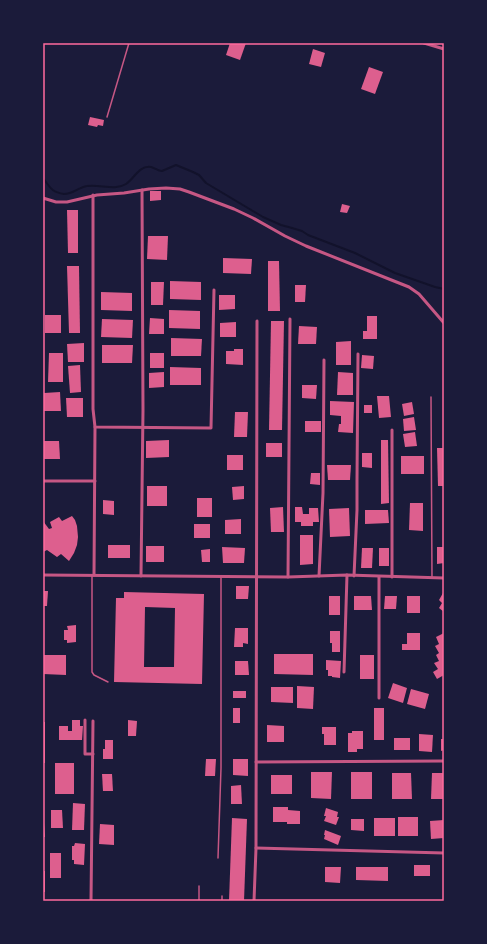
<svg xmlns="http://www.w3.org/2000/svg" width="487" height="944" font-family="'DM Sans',sans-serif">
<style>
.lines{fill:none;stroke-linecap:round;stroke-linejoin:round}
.stream{stroke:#12122b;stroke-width:2}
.building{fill:#dd5f8e;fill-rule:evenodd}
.service{stroke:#c65784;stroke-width:1.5}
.minor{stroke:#c65784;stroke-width:3}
.neatline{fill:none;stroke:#ff6b9d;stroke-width:1.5}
</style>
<rect width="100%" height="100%" fill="#1b1b3a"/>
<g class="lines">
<!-- stream -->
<path class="stream" d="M43,178C50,187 51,192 64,194C73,194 79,187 87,186C100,184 115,191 126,184C134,179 139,165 151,167C155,168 158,171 162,171L176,165L193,172L199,175L206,183L263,217L281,225L292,228L302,231L308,235L355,253L395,273L435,287L444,289"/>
</g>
<!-- building -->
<g class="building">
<path d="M230,43H246L240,60L226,55Z"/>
<path d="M313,49L325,53L321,67L309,64Z"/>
<path d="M369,67L383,72L375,94L361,89Z"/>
<path d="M90,117L104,120L103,126L98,125L97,127L88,125Z"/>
<path d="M150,191H161V200L150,201Z"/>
<path d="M342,204L350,206L347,213L340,212Z"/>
<path d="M67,210H78V253H68Z"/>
<path d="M148,236H168L167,260L147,259Z"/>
<path d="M223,258L252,259L251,274L223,273Z"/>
<path d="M268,261H279L280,311H268Z"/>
<path d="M67,266H79L80,333H69Z"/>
<path d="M170,281L201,282V300L170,299Z"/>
<path d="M151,282H164L163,305H151Z"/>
<path d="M295,285H306L305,302H295Z"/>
<path d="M101,292L132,293V311L101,310Z"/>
<path d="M219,295H235V309L219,310Z"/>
<path d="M169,310L200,311V329L169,328Z"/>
<rect x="45" y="315" width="16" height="18"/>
<path d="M367,316H377V339H363V331H367Z"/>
<path d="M150,318L164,319V334H149Z"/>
<path d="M102,319L133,320L132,338L101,337Z"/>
<path d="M271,321H284L282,430H269Z"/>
<path d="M236,322V337H220V323Z"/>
<path d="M299,326L317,327L316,344H298Z"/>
<path d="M171,338L202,339L201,356H171Z"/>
<path d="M351,341V365H336V342Z"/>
<path d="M84,343V362H68L67,344Z"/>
<path d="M102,345H133L132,363H102Z"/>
<path d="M234,349H243V365L226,364V351H234Z"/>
<path d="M49,353H63V382H48Z"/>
<rect x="150" y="353" width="14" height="15"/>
<path d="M362,355L374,356L373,369L361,368Z"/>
<path d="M80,365L81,392L70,393L68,366Z"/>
<path d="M170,367L201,368V385H170Z"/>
<path d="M164,372V387L149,388V373Z"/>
<path d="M338,372L353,373V395H337Z"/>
<path d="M302,385H317L316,399L302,398Z"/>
<path d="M60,392L61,411H44V393Z"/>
<path d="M377,396H389L391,417L379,418Z"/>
<path d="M66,398H83V417H67Z"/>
<path d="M330,401L354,402L353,433L338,432L339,424H341V416L330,415Z"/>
<path d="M412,402L414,414L404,416L402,404Z"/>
<rect x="364" y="405" width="8" height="8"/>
<path d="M235,412H248L247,437H234Z"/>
<path d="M414,417L416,430L404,431L403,419Z"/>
<rect x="305" y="421" width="16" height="11"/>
<path d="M415,432L417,446L405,447L403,434Z"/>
<path d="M169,440V457L146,458V441Z"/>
<path d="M381,440H388L389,503L381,504Z"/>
<path d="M43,441H59L60,459H43Z"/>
<rect x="266" y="443" width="16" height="14"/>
<path d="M437,448H444V486H438Z"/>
<path d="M362,453H372V468L362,467Z"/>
<rect x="227" y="455" width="16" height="15"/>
<rect x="401" y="456" width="23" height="18"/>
<path d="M327,465H351L350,480H328Z"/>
<path d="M311,473H320V485L310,484Z"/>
<rect x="147" y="486" width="20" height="20"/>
<path d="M244,486V499L233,500L232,487Z"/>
<rect x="197" y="498" width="15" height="19"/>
<path d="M103,500L114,501V515L103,514Z"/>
<path d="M410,503H423V531L409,530Z"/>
<path d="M283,507L284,532H271L270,508Z"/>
<path d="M295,507H302L303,514H309V508H318L319,522H313V526H301V522H295Z"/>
<path d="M349,508L350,536L330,537L329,509Z"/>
<path d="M365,510H388L389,523L365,524Z"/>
<path d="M72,516L75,520L77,526L78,537L77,545L74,553L69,561L61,554L57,557L47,550L43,552V521L49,529L52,528L50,522L59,517L62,521Z"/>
<path d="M241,519V534H225V520Z"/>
<rect x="194" y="524" width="16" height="14"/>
<path d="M300,535H313V564L300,565Z"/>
<rect x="108" y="545" width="22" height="13"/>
<rect x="146" y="546" width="18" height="16"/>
<path d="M222,547L245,548L244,563H223Z"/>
<path d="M437,547H444V563L437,564Z"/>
<path d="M362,548H373L372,568H361Z"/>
<rect x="379" y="548" width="10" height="18"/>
<path d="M210,549V562H202L201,550Z"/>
<path d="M236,586H249L248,599H236Z"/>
<path d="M43,591H48L47,606H43Z"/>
<path d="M124,592L204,594L202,684L114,682L116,598H124ZM145,607L175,608L174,667H144Z"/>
<path d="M443,593L444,594V612L439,608L442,603L439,600Z"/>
<rect x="329" y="596" width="11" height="19"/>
<path d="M354,596H371L372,610H354Z"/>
<path d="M385,596H397L396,609H384Z"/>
<rect x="407" y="596" width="13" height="17"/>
<path d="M76,625V642L67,643V640H64V630H68L67,626Z"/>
<path d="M235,628H248V644L243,643V647H234Z"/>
<path d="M330,631H340V652H332V643H330Z"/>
<path d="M407,633H420V650H402V644H407Z"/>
<path d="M444,633V675L437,679L433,672L438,669L434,663L439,661L436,655L439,653L435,646L439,644L436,637Z"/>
<path d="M274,654H313V675L274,674Z"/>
<path d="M43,655H66V675L43,674Z"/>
<rect x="360" y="655" width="14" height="24"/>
<path d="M326,660L341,661L340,678L332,677V676H328V670H326Z"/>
<path d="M235,661H248L249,675H235Z"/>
<path d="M393,683L407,688L403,703L388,698Z"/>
<path d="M297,686L314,687L313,709L297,708Z"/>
<path d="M271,687H293V703L271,702Z"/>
<path d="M411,689L429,694L425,709L407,704Z"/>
<rect x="233" y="691" width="13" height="7"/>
<rect x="233" y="708" width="7" height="15"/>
<rect x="374" y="708" width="10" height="32"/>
<path d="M72,720H80V726H83L82,740H59V726H68V731H72Z"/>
<path d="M128,720L137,721L136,736H128Z"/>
<rect x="43" y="722" width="2" height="41"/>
<path d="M267,725L284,726V742H267Z"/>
<path d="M322,727H336V745H324V734H322Z"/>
<path d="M352,731H363V749H357V752H348V733H352Z"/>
<path d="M419,734L433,735L432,752L419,751Z"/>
<rect x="394" y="738" width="16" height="12"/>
<path d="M441,739H444V750L441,751Z"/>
<path d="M105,740H113V759H103V749H105Z"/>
<path d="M206,759H216L215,776H205Z"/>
<path d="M233,759H248V776L233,775Z"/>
<rect x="55" y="763" width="19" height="31"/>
<path d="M311,772H332L331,799L311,798Z"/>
<rect x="351" y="772" width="21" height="27"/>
<path d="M392,773H411L412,799H392Z"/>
<path d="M432,773H444V799H431Z"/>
<path d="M102,774H112L113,791H103Z"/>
<rect x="271" y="775" width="21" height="19"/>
<path d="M241,785L242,804H231V786Z"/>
<path d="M73,803L85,804L84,830H72Z"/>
<path d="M273,807H288V810L300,811V824H287V822H273Z"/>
<path d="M326,808L338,812L337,817H339L336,825L324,821L326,816H324Z"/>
<path d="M51,810H62L63,828H51Z"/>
<rect x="398" y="817" width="20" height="19"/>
<path d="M232,818L247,819L244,901H229Z"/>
<rect x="374" y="818" width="21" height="18"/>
<path d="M351,819H364V831L351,830Z"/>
<path d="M444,820V838L431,839L430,821Z"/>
<path d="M43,823H44L45,837H43Z"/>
<path d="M100,824L114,825V845L99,844Z"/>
<path d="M325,830L341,836L338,845L324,839L325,835H324Z"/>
<path d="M75,843L85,844L84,865L74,864V860H72V846H74Z"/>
<rect x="50" y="853" width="11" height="25"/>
<rect x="414" y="865" width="16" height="11"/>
<path d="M325,867H341L340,883L325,882Z"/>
<path d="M356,867H388V881L356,880Z"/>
<rect x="43" y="871" width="2" height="21"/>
</g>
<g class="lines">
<!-- service -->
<g class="service">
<path d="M107,117L129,43"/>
<path d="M431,397L432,577"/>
<path d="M92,575V672L94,675L108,682"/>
<path d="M218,858L221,768V577"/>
<path d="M199,886V901"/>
<path d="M222,901V896"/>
</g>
<!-- minor -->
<g class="minor">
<path d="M424,43L444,49"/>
<path d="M93,195V409L95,427L211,428L214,290"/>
<path d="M43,198L56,202H67L97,195L124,193L149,189L166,188L180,189L189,192L234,209L253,218L285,236L306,246L409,287L419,294L444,323"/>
<path d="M43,481H95"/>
<path d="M43,575L288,577L347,575L444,578"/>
<path d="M94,575L95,427"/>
<path d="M141,576L143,410L142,190"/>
<path d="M319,576L323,493L324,360"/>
<path d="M354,576L357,510V480L358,354"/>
<path d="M288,577L290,319"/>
<path d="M392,577V430"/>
<path d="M344,672L347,575"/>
<path d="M379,698V577"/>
<path d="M85,720V754H93"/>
<path d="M256,762L444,761"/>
<path d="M256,848L444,853"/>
<path d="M91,901L93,721"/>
<path d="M254,901L256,848L257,321"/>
</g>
</g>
<!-- border -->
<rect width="487" height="944" fill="none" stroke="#1b1b3a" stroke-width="88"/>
<rect x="44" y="44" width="399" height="856" class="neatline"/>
</svg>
